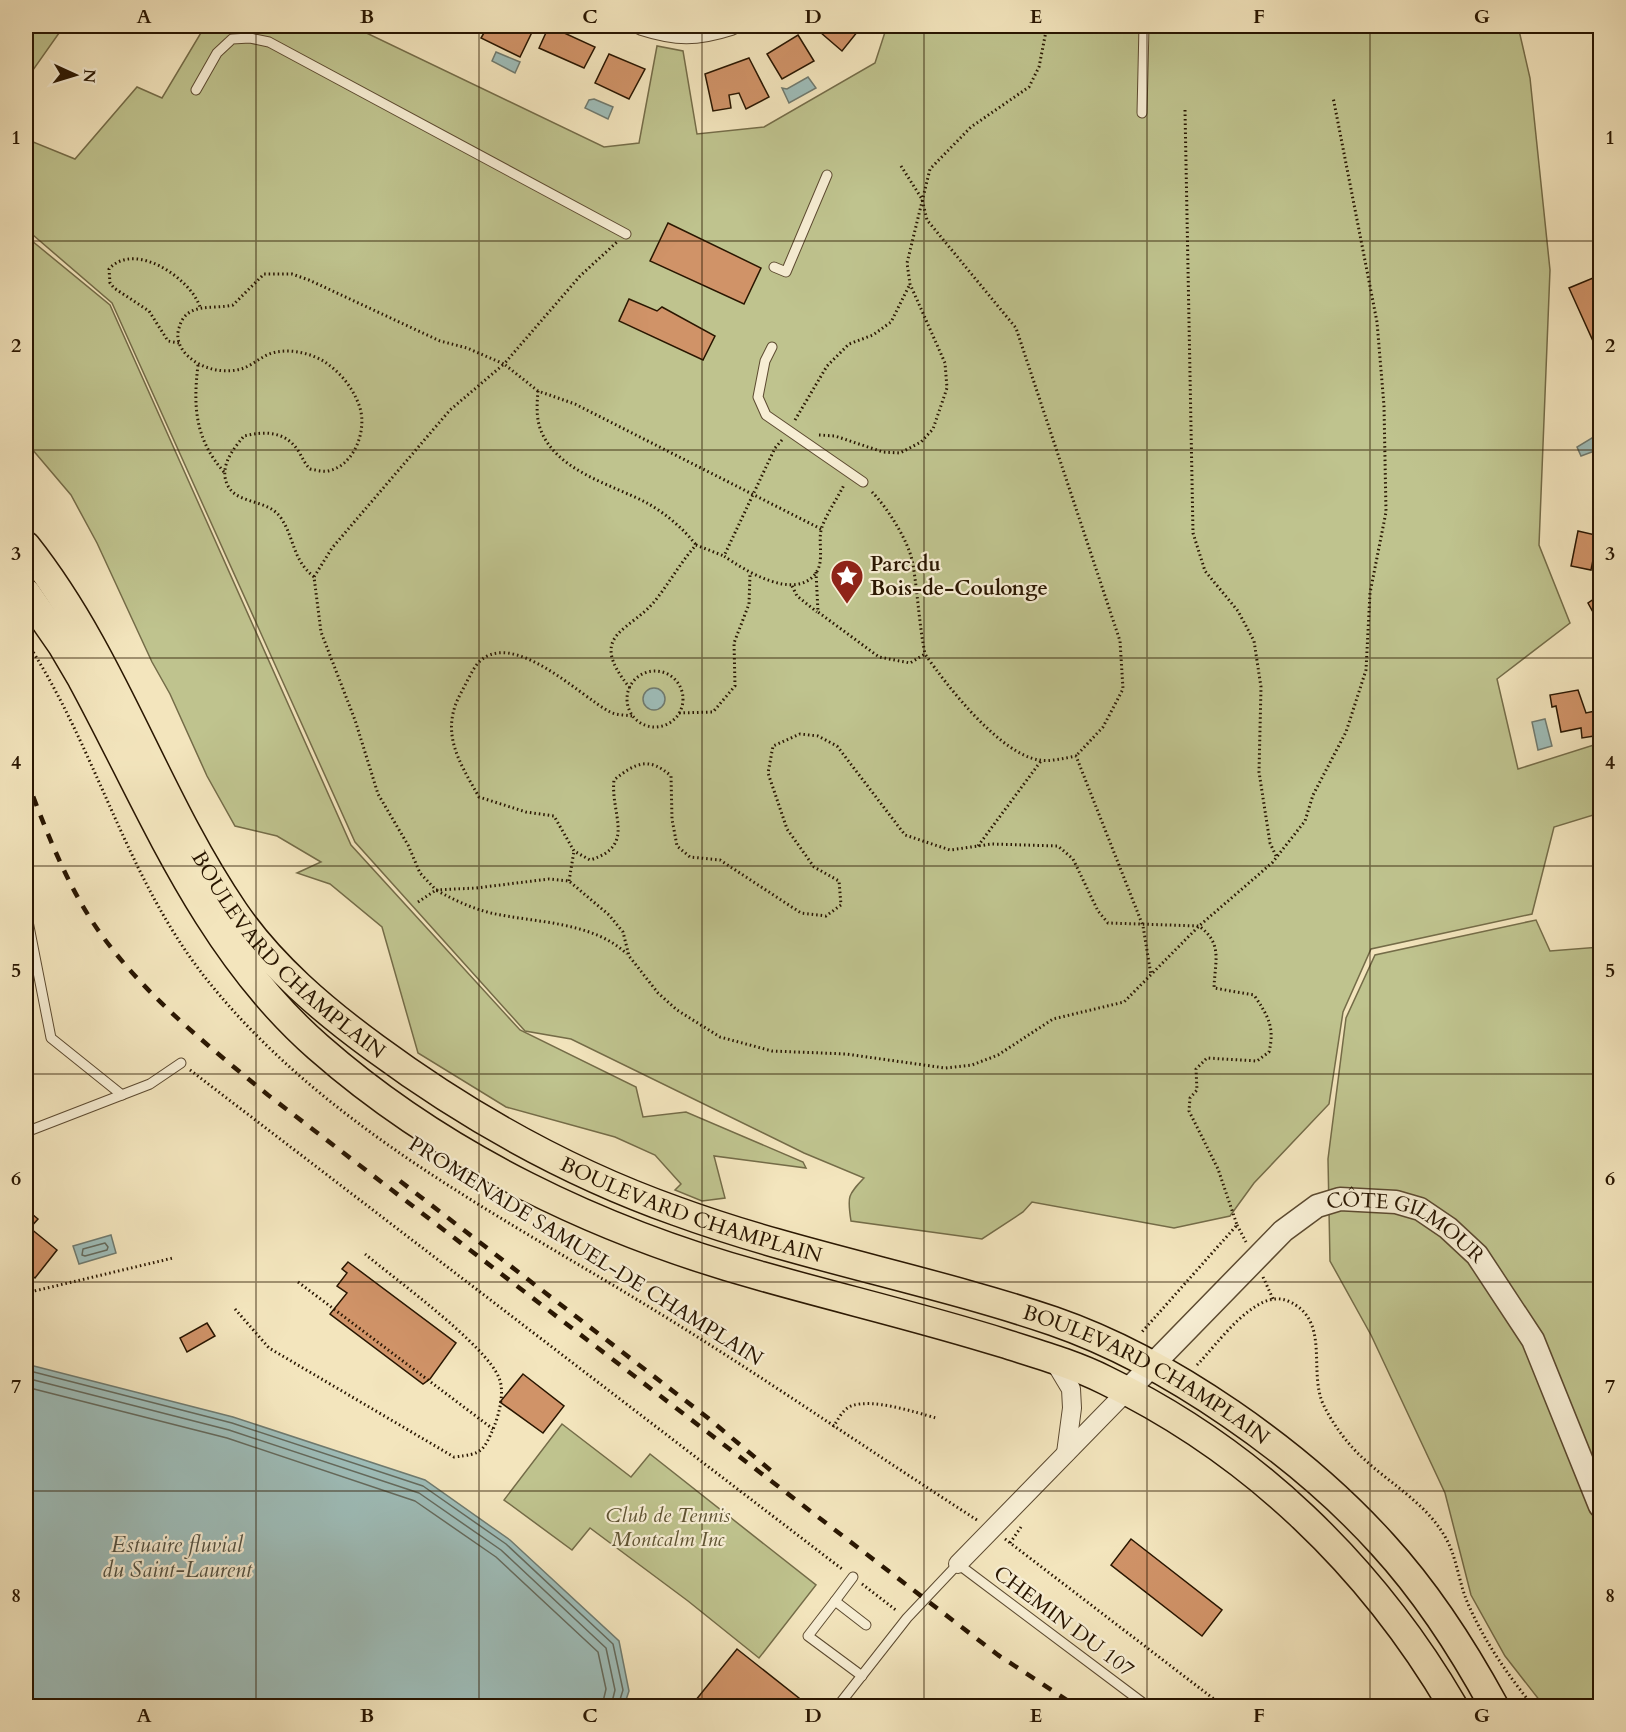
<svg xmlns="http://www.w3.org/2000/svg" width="1626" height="1732" font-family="Cardo,serif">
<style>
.green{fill:#bfc38e;stroke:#746c48;stroke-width:1.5}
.water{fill:#9ebdb9;stroke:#6f7a6f;stroke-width:1.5}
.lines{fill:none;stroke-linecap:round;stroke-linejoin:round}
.shore{stroke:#646a5d;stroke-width:1.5}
.building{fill:#d09368;stroke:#291601;stroke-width:1.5}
.service-casing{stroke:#5c4a30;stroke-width:11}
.minor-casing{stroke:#5c4a30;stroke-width:20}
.tertiary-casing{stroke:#5c4a30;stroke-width:25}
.primary-casing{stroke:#291601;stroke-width:31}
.path{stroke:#291601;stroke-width:3;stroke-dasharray:1.5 3;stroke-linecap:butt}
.service{stroke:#f7eed4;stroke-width:9}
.minor{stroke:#f7eed4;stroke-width:18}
.tertiary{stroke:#f7eed4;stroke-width:22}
.primary{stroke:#f3e5bd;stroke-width:28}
.rail{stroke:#291601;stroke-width:4.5;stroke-dasharray:10 10;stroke-linecap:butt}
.grid{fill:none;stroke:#291601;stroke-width:1.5;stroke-opacity:0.55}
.labels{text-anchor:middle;stroke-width:4.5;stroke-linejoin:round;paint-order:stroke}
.poi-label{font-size:21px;font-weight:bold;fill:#291601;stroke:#f7eed4;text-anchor:start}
.street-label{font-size:21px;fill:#291601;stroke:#f7eed4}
.park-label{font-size:21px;font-style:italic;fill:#5e5332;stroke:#f7eed4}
.water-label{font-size:22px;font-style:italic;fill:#525041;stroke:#f7eed4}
.neatline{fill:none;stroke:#291601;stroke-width:2}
.grid-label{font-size:20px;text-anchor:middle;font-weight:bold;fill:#291601}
</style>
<rect width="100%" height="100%" fill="#f3e5bd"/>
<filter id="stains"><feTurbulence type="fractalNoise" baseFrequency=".00333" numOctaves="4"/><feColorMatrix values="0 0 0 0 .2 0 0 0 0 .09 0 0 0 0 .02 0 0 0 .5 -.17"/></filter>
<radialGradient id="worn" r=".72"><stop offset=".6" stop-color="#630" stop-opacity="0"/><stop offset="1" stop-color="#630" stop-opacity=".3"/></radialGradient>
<!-- green -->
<g class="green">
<path d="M26,26H64L26,80Z"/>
<path d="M205,26H352L604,147L639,143L657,46L683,51L697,134L764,127L875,63L887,26H1518L1530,78L1550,270L1539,545L1570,623L1497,679L1518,769L1600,743V813L1554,827L1532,914L1371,949L1343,1012L1329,1104L1254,1183L1230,1216L1174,1228L1032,1202L1023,1212L982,1239L851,1221C847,1196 848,1195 864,1178L804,1153L571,1039L525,1031L355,842L112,303L26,229V139L75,159L137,87L162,98Z"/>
<path d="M26,236L110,305L351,845L520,1030L636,1087L643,1117L686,1112L803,1162L806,1168L714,1156L725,1198L702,1201L675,1190L681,1184L655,1155L615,1137L506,1107L418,1053L382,927L330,884L297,873L321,862L277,836L235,826L207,776L170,694L152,662L97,543L71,495L26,442Z"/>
<path d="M1536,920L1550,951L1600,947V1706H1544L1505,1656L1471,1595L1445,1493L1371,1335L1330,1261L1328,1159L1346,1018L1375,955Z"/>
<path d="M562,1424L631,1477L650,1454L816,1585L759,1658L688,1601L590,1528L572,1550L504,1500Z"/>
</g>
<!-- water -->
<g class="water">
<path d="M496,52L520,62L515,73L492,61Z"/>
<path d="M808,77L816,88L789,103L782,88L787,89Z"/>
<path d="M594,99L613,107L608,119L585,108L589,100Z"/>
<path d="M1600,433V449L1581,456L1577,447Z"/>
<circle cx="654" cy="699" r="11"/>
<path d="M1545,719L1552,746L1538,750L1532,722Z"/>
<path d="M111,1235L116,1253L79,1264L73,1246Z"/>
<path d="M26,1364L233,1417L425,1480L510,1540L619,1641L629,1691L624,1706H26Z"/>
</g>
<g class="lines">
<!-- shore -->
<g class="shore">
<path d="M105,1243L108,1247L107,1250L85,1256L82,1255L83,1249Z"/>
<path d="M26,1370L232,1423L423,1486L506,1544L613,1644L623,1690L618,1706"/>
<path d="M26,1378L229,1430L419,1493L501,1550L606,1648L615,1690L611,1706"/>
<path d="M26,1387L227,1438L415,1501L496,1557L598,1652L606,1689L602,1706"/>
</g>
</g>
<!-- building -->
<g class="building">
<path d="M488,26H535L520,57L481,38Z"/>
<path d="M549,26L595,47L584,68L539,48Z"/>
<path d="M813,26H862L842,51Z"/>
<path d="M798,35L814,61L782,79L767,54Z"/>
<path d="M609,54L645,69L629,99L595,83Z"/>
<path d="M749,58L769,97L746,109L739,93L729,95L731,108L713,111L705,74Z"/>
<path d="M668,223L761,268L744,304L650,261Z"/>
<path d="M1593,278L1594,281L1599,279L1600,282V338L1593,341L1569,288Z"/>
<path d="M629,299L657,311L662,307L715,336L703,360L619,321Z"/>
<path d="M1578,531L1600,536V562L1593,560L1591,570L1571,566Z"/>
<path d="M1600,595V625L1588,603Z"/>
<path d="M1578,690L1586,713L1600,710V735L1582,738L1581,728L1561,732L1556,706L1552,707L1550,695Z"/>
<path d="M26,1209L38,1219L30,1228L57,1250L35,1278L26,1271Z"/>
<path d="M348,1262L456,1343L430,1379L423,1384L330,1314L347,1293L337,1286L347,1273L342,1269Z"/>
<path d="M207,1323L215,1336L187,1352L180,1338Z"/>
<path d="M523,1374L564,1406L543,1433L500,1402Z"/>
<path d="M1131,1539L1222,1610L1202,1636L1111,1565Z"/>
<path d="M737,1649L809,1706H691Z"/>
</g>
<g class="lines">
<!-- service casing -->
<g class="service-casing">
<g id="service">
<path d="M196,90L217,53L232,39L250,38L269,42L626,234"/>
<path d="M1142,113L1144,26"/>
<path d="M774,267L786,272L827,175"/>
<path d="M772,347L765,361L758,397L766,415L863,482"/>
<path d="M26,911L51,1038L122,1095"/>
<path d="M26,1132L150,1084L181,1063"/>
<path d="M835,1601L853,1577"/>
<path d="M862,1676L808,1636L835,1601L866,1625"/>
<path d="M838,1706L907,1618L958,1564L1147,1706"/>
</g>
</g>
<!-- minor casing -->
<g class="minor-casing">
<g id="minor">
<path d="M642,26C676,37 697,37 731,26"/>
<path d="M1053,1359L1071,1389L1072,1408L1066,1453"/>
<path d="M958,1564L1127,1391"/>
</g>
</g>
<!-- tertiary casing -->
<g class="tertiary-casing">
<g id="tertiary">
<path id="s1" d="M1127,1391L1283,1231L1317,1206L1340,1199L1396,1202L1420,1209L1448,1228L1477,1255L1533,1340L1600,1506"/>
</g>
</g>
<!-- primary casing -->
<g class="primary-casing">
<g id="primary">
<path id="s2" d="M26,546C114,657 155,796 234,912C271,966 323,1010 375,1048C466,1115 569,1173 676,1211C799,1256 929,1279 1053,1321C1169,1361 1301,1454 1383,1545C1427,1593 1463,1649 1494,1706"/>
<path d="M26,593L62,645L82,679C152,808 205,948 318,1047C443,1157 601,1232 761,1276C842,1299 923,1318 1003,1343C1037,1354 1073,1364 1105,1380C1252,1451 1371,1566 1453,1706"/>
</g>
</g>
<!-- path -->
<g class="path">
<path d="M1185,110L1193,533L1205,571L1238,611L1254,641L1261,687L1259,772L1270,843L1277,858"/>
<path d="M901,166L922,199L927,220L1016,328L1120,641L1123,689L1103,727L1076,756"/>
<path d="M179,343L168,341L149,311L114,288L110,283L109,269C135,240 191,279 200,307"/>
<path d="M198,365C193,407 195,439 224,472"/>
<path d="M538,391C537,403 536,416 540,428C555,471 611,484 647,503C665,513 684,529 696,545"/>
<path d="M795,420L827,366L849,344L873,335L891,322L910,284"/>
<path d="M819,435L835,436L883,452L900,453L921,442L933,429L947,388L945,363L910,284L907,263L930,169L971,127L1029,87L1039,67L1047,26"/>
<path d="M782,440L775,448L724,556C744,570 795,602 816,573C825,560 817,540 822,527C827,513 837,499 844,485"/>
<path d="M872,492C887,507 910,543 913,565C918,595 919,624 925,654"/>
<path d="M821,529L575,404L538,391L504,364L450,410L332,548L314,577L321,632L355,720L378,794L408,845L420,873L436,890L476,888L549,879L569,881L609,915L623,932L629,956L658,993L677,1010L720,1037L772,1051L846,1054L945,1068L972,1065L998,1055L1053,1019L1124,1002L1199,926L1272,863L1305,821L1313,795L1346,732L1366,670L1370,593L1386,512L1384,406L1377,322L1333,97"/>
<path d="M816,572L818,612L879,657L910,663L925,654C947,686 1000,754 1039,760C1050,762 1065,758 1076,756L1143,926L1151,975"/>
<path d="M314,577C292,559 295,539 281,518C266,496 230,507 225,477C223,461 235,447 244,436C264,431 284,431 297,449C302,456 304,463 310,469C316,470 323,472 328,471C354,466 367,431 360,408C354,389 341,373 325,362C310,353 290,348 272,353C262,356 254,364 244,368C225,375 199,369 185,353C179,346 176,337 179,328C186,301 213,310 233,305L264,274H292L309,280L440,341L467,348L504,364L580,276L617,242"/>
<path d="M792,586L797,596L817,612"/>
<path d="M26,641C96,747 125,875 204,976C318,1121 486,1208 641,1302C755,1371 865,1448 977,1520"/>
<circle cx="655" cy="699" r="28"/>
<path d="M630,688C584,632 633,632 658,597C671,580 681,562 696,545L724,556"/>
<path d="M679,713L713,712L735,686L734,643L749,604L750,574"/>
<path d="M632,716C625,715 616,715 610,712C580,696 512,627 478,663C472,670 467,682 462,691C439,731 458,760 479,797L526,812L554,816L574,851L590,860C637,846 610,814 614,780C635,763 649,756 671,776L672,819L677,846L690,857L720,860L801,913L826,916L841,905L839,881L814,867L787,829L768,773L773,746L800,734L818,736L837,746L905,835L950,850L992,844L1058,846L1073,859L1098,911L1108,923L1199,926C1223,944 1215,960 1214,988L1254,995C1268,1016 1275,1027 1269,1052L1257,1061L1207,1058L1196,1069L1197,1090L1190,1098L1189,1111L1218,1169L1237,1225L1141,1333"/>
<path d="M978,846L1041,761"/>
<path d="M569,881L574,851"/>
<path d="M418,902L436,890C454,900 471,908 491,913C535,923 592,921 627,954"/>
<path d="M190,1070L842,1569"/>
<path d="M1237,1225L1246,1242"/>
<path d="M1263,1277L1273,1299"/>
<path d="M298,1282L493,1429"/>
<path d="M26,1293L173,1258"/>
<path d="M235,1309L269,1348L454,1457C482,1454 483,1452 494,1427C499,1414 505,1392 499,1378C487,1346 395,1279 365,1254"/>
<path d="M1197,1365C1217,1345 1256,1287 1288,1301C1332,1320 1307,1372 1324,1406C1334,1426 1349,1446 1365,1460C1391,1484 1425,1503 1444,1535C1456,1554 1458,1578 1466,1599C1482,1638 1507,1674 1533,1706"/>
<path d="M833,1427C838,1420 842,1410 851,1406C872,1398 915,1412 936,1418"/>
<path d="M1005,1539L1223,1706"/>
<path d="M1010,1543L1021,1527"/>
<path d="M862,1584L897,1611"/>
</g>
<!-- service -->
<use href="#service" class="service"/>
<!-- minor -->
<use href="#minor" class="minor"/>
<!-- tertiary -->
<use href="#tertiary" class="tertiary"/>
<!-- primary -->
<use href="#primary" class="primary"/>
<!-- rail -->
<g class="rail">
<path d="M26,778C46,830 66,884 98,930C144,995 207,1045 268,1095L998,1655L1076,1706"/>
<path d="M400,1181L708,1418L775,1474"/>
</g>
</g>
<!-- grid -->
<path class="grid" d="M256,26V1706M479,26V1706M702,26V1706M924,26V1706M1147,26V1706M1370,26V1706M26,241H1600M26,450H1600M26,658H1600M26,866H1600M26,1074H1600M26,1282H1600M26,1491H1600"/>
<!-- icons -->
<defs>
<g id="sight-pin" transform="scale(1.725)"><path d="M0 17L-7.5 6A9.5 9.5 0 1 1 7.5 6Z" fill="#8f2418" stroke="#f7eed4"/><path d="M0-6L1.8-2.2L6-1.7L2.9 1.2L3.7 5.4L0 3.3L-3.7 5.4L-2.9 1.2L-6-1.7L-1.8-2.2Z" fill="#fff"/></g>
</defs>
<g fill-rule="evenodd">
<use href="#sight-pin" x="847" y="576"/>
</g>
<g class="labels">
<!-- poi labels -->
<g class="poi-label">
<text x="870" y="571">Parc du<tspan x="870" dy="24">Bois-de-Coulonge</tspan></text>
</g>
<!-- street labels -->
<g class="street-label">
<text dy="7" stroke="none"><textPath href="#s2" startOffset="490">BOULEVARD CHAMPLAIN</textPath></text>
<text dy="7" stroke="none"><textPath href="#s2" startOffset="976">BOULEVARD CHAMPLAIN</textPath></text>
<text dy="7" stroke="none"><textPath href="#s1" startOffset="363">CÔTE GILMOUR</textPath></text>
<text transform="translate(586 1251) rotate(32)" y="7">PROMENADE SAMUEL-DE CHAMPLAIN</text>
<text dy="7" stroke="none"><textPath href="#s2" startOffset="1462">BOULEVARD CHAMPLAIN</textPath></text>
<text transform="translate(1064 1621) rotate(37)" y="7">CHEMIN DU 107</text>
</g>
<!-- park labels -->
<g class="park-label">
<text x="668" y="1522">Club de Tennis<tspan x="668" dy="24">Montcalm Inc</tspan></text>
</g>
<!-- water labels -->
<g class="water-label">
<text x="177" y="1552">Estuaire fluvial<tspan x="177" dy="25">du Saint-Laurent</tspan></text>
</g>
</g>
<!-- margin -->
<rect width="1626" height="1732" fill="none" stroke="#f3e5bd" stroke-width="66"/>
<!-- north arrow -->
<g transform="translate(75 75) rotate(94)" stroke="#f7eed4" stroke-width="4.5" paint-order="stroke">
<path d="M0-4.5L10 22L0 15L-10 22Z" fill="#291601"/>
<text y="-9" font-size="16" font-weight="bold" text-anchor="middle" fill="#291601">N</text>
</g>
<rect x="33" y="33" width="1560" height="1666" class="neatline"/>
<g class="grid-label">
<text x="144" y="23">A</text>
<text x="367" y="23">B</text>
<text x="590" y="23">C</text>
<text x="813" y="23">D</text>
<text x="1036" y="23">E</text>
<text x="1259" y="23">F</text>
<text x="1482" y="23">G</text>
<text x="16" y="144">1</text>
<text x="1610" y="144">1</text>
<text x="16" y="352">2</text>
<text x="1610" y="352">2</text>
<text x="16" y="560">3</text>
<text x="1610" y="560">3</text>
<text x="16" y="769">4</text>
<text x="1610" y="769">4</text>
<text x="16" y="977">5</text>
<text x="1610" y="977">5</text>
<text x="16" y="1185">6</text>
<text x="1610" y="1185">6</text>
<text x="16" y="1393">7</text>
<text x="1610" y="1393">7</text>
<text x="16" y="1602">8</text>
<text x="1610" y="1602">8</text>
<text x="144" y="1722">A</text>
<text x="367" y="1722">B</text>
<text x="590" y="1722">C</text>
<text x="813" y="1722">D</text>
<text x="1036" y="1722">E</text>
<text x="1259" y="1722">F</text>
<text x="1482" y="1722">G</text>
</g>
<rect width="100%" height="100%" filter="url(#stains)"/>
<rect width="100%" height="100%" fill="url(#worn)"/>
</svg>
